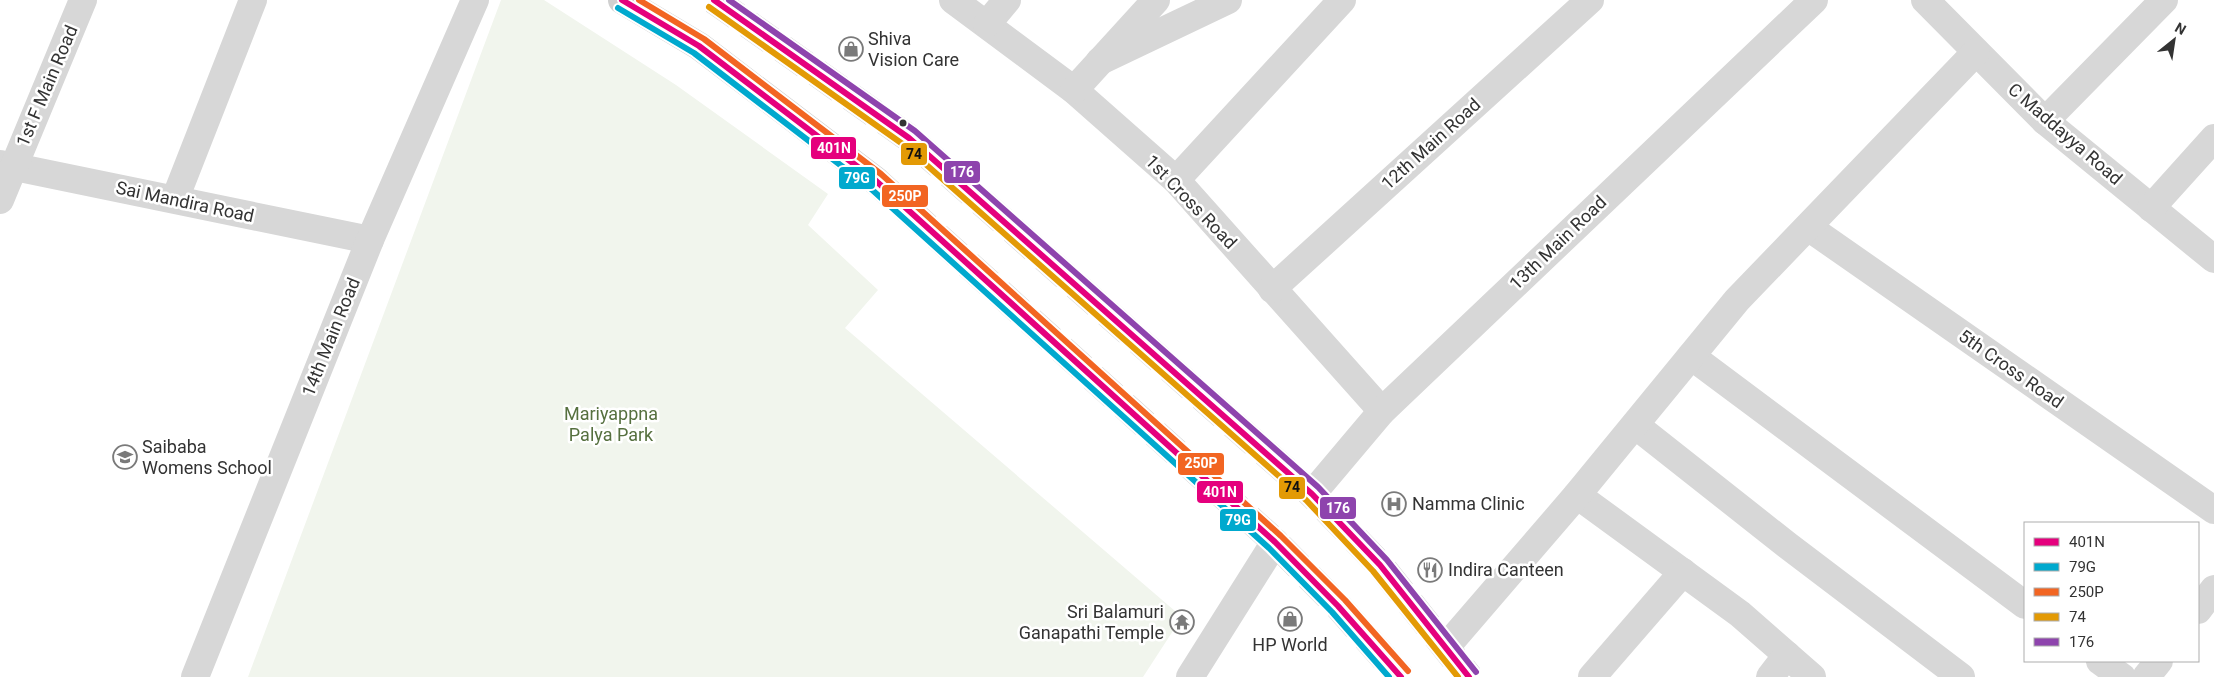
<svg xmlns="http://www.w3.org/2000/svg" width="2214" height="677" font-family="Roboto,sans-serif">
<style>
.green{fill:#f1f5ed}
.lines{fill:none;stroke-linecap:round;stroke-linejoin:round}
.secondary-tunnel{stroke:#d6d6d6;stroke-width:28;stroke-dasharray:28 14;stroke-linecap:butt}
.minor{stroke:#d7d7d7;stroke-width:28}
.secondary{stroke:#d0d0d0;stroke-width:28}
.bus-1-casing{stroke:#fff;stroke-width:10}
.bus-2-casing{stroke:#fff;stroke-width:10}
.bus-3-casing{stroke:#fff;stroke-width:10}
.bus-4-casing{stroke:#fff;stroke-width:10}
.bus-5-casing{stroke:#fff;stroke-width:10}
.bus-1{stroke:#e5007d;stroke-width:6}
.bus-2{stroke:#00a9ce;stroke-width:6}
.bus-3{stroke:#f26522;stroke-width:6}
.bus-4{stroke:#e39a05;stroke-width:6}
.bus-5{stroke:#8e44ad;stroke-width:6}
.bus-dot{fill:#333;stroke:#fff;stroke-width:2}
.labels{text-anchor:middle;stroke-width:5;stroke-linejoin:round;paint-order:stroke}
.poi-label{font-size:18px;fill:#333;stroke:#fff;text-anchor:start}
.street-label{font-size:18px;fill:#333;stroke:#fff}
.park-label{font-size:18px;fill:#56703f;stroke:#fff}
.line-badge{stroke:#fff;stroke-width:2}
.badge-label{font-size:14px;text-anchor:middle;font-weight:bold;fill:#fff}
.pale-badge-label{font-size:14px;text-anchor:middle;font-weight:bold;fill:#111}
</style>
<rect width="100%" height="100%" fill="#fff"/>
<!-- green -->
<path class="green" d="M501,0H544L676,85L828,194L808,225L878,290L845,328L1182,617L1143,677H248Z"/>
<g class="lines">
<!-- secondary-tunnel -->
<g class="secondary-tunnel">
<path d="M714,0L909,138L1312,494L1380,565L1469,677"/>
<path d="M875,180L1275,542L1338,606L1401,677"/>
</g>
<!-- minor -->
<g class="minor">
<path d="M953,0L1074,90L1176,180L1382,411"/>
<path d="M1925,0L2045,121L2214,259"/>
<path d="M987,24L1007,0"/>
<path d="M1100,61L1228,0"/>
<path d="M1074,90L1156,0"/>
<path d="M2045,121L2164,0"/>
<path d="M0,164L370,240"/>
<path d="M1176,180L1342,0"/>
<path d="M175,199L253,0"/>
<path d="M0,200L83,0"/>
<path d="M2151,208L2214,138"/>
<path d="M1808,227L2214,510"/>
<path d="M1272,289L1590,0"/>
<path d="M1691,356L2025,605"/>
<path d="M1635,425L1787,545L1961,677"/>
<path d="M1312,494L1382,411L1814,0"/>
<path d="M1577,495L1740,614L1812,677"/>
<path d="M2198,610L2214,589"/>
<path d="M1446,647L1577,495L1737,300L1976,52"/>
<path d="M2100,661L2122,677"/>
<path d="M195,677L370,240L475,0"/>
<path d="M1190,677L1275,542"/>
<path d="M1592,677L1683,572"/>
<path d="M1770,677L1787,655"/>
<path d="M2146,677L2159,661"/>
</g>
<!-- secondary -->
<path class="secondary" d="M622,0L699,46L875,180"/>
<!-- bus-1 casing -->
<g class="bus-1-casing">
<g id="bus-1">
<path d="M622,0L699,46L875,180L1275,542L1338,606L1401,677"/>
<path d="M714,0L909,138L1312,494L1380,565L1469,677"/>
</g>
</g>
<!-- bus-2 casing -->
<g class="bus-2-casing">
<path id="bus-2" d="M618,8L694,53L869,187L1269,548L1332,612L1389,677"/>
</g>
<!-- bus-3 casing -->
<g class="bus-3-casing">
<path id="bus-3" d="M639,0L704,39L881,174L1281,536L1345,600L1408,671"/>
</g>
<!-- bus-4 casing -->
<g class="bus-4-casing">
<path id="bus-4" d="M709,7L904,145L1306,500L1373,571L1458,677"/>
</g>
<!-- bus-5 casing -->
<g class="bus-5-casing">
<path id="bus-5" d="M729,0L915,131L1318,487L1387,560L1476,672"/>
</g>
<!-- bus-1 -->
<use href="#bus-1" class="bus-1"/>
<!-- bus-2 -->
<use href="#bus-2" class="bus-2"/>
<!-- bus-3 -->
<use href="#bus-3" class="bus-3"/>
<!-- bus-4 -->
<use href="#bus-4" class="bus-4"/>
<!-- bus-5 -->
<use href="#bus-5" class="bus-5"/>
</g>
<!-- icons -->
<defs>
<g id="shop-ring" transform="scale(1.25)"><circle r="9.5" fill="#fff" stroke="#7a7a7a" stroke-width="1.5"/><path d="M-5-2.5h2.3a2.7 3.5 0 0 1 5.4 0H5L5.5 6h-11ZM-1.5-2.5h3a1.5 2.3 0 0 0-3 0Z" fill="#7a7a7a"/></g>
<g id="school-ring" transform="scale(1.25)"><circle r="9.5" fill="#fff" stroke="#7a7a7a" stroke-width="1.5"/><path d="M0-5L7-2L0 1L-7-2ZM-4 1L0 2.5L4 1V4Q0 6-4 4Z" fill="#7a7a7a"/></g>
<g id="hospital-ring" transform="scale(1.25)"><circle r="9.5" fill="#fff" stroke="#7a7a7a" stroke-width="1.5"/><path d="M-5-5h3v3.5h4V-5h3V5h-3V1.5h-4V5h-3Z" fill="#7a7a7a"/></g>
<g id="restaurant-ring" transform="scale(1.25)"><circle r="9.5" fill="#fff" stroke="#7a7a7a" stroke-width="1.5"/><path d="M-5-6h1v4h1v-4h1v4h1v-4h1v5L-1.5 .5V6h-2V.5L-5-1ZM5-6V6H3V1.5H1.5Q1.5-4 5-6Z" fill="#7a7a7a"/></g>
<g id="temple-ring" transform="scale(1.25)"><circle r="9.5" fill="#fff" stroke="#7a7a7a" stroke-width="1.5"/><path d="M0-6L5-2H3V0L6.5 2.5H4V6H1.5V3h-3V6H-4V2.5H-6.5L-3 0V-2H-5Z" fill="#7a7a7a"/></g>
</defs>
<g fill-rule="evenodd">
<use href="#shop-ring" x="851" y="49"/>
<use href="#school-ring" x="125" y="457"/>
<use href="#hospital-ring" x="1394" y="504"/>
<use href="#restaurant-ring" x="1430" y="570"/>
<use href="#shop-ring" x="1290" y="619"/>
<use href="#temple-ring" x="1182" y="622"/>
</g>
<!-- markers -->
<circle class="bus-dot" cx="903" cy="123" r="4.5"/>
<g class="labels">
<!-- poi labels -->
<g class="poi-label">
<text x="868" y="45">Shiva<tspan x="868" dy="21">Vision Care</tspan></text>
<text x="142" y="453">Saibaba<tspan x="142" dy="21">Womens School</tspan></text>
<text x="1412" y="510">Namma Clinic</text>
<text x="1448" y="576">Indira Canteen</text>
<text x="1164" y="618" text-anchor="end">Sri Balamuri<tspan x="1164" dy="21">Ganapathi Temple</tspan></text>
<text x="1290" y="651" text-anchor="middle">HP World</text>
</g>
<!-- street labels -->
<g class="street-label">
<text transform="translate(47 86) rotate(-67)" y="6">1st F Main Road</text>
<text transform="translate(2065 134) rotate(41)" y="6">C Maddayya Road</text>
<text transform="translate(1431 144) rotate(-42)" y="6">12th Main Road</text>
<text transform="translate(185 202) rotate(12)" y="6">Sai Mandira Road</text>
<text transform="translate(1191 202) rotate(46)" y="6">1st Cross Road</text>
<text transform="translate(1558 243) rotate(-44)" y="6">13th Main Road</text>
<text transform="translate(331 337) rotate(-68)" y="6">14th Main Road</text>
<text transform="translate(2011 369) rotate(35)" y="6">5th Cross Road</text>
</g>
<!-- park labels -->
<g class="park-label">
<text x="611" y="420">Mariyappna<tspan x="611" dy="21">Palya Park</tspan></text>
</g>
</g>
<g class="line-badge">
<rect x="810" y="136" width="47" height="24" rx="5" fill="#e5007d"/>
<rect x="900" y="142" width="28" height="24" rx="5" fill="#e39a05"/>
<rect x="943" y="160" width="38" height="24" rx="5" fill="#8e44ad"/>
<rect x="838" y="166" width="38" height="24" rx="5" fill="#00a9ce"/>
<rect x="881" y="184" width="48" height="24" rx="5" fill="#f26522"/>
<rect x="1177" y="452" width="48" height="24" rx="5" fill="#f26522"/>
<rect x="1278" y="476" width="28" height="24" rx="5" fill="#e39a05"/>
<rect x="1196" y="480" width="48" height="24" rx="5" fill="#e5007d"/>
<rect x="1319" y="496" width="38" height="24" rx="5" fill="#8e44ad"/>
<rect x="1219" y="508" width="38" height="24" rx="5" fill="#00a9ce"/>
</g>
<g class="badge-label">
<text x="834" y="153">401N</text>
<text x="962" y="177">176</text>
<text x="857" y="183">79G</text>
<text x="905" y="201">250P</text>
<text x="1201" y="468">250P</text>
<text x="1220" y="497">401N</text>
<text x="1338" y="513">176</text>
<text x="1238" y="525">79G</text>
</g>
<g class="pale-badge-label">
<text x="914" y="159">74</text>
<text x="1292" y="492">74</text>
</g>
<!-- legend -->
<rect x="2024" y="522" width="175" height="140" fill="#ffffff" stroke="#adadad"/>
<rect x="2034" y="538" width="25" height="8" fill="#e5007d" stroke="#adadad"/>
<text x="2069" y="547" font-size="15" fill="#333333">401N</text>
<rect x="2034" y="563" width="25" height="8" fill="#00a9ce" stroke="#adadad"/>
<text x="2069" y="572" font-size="15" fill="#333333">79G</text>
<rect x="2034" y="588" width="25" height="8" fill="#f26522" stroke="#adadad"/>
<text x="2069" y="597" font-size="15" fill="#333333">250P</text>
<rect x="2034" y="613" width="25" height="8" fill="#e39a05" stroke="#adadad"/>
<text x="2069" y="622" font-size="15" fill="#333333">74</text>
<rect x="2034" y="638" width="25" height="8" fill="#8e44ad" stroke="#adadad"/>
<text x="2069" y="647" font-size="15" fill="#333333">176</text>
<!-- north arrow -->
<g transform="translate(2174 40) rotate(30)" stroke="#ffffff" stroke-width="4" paint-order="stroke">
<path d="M0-4L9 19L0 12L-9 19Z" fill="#333333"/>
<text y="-8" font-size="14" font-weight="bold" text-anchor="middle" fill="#333333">N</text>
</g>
</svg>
